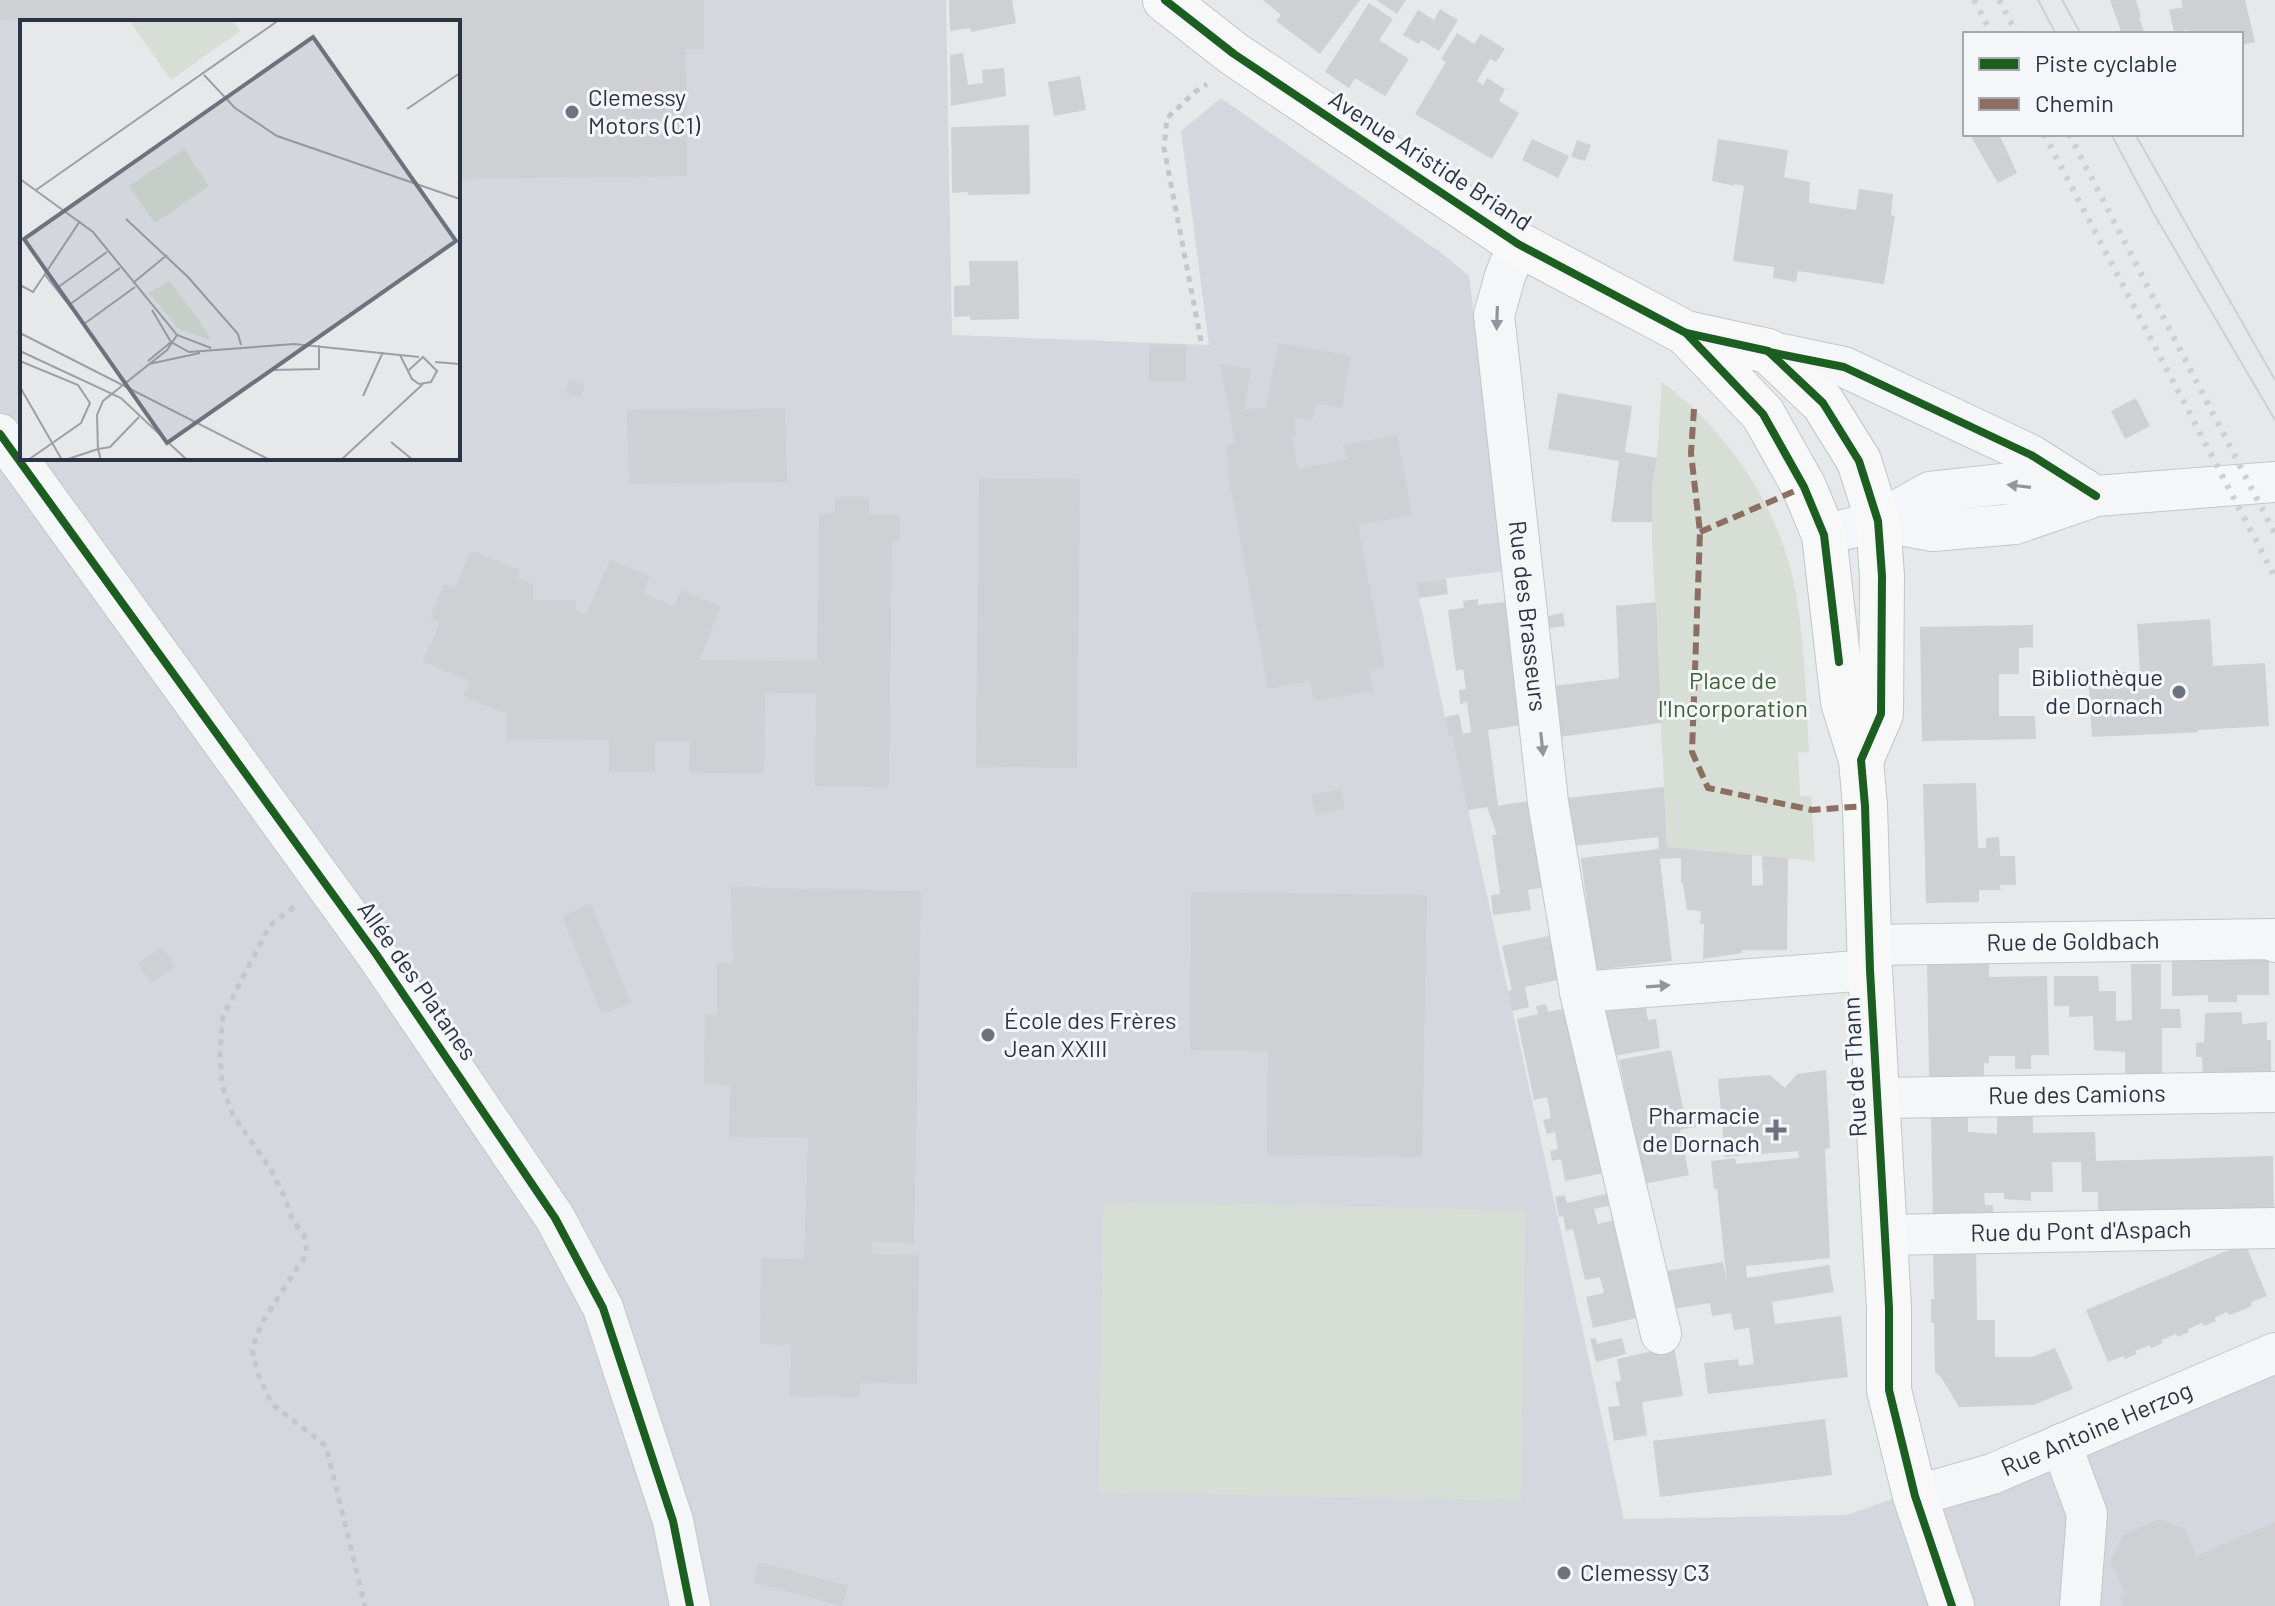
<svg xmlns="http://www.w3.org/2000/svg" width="2275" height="1606" font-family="Barlow,sans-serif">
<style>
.built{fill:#d4d7dd;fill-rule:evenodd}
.green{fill:#d6ded6}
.building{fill:#ced0d3}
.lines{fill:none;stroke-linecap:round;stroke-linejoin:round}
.minor-casing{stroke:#c4c6c8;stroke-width:42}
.major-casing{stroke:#c2c5c8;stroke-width:46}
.path{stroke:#c5c6ca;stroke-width:5;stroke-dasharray:6 6;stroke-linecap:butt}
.minor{stroke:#f5f6f7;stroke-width:40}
.major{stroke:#f8f8f8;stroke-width:44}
.tram{stroke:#cecfd2;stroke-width:2}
.rail{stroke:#cecfd2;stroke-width:6;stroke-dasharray:4 8;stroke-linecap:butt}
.quiet{stroke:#8d6e63;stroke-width:6;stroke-dasharray:12 6;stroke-linecap:butt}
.cycleway-casing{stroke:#f4f6f9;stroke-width:13}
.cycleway{stroke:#1b5e20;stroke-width:8}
.oneway{fill:#90959e}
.poi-dot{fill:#6c737f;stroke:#f4f6f9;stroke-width:3}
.labels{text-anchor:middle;stroke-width:6;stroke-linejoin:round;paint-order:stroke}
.poi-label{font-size:24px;fill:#2b3445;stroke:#f4f6f9;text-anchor:start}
.street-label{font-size:24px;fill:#2b3445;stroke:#f4f6f9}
.park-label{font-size:24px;fill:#3f6138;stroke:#f4f6f9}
.inset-road{fill:none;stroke:#9ba0a8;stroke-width:2}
.view{fill:#6c737f;fill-opacity:0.15;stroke:#6c737f;stroke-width:4}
.inset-edge{fill:none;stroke:#2b3445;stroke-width:4}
</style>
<rect width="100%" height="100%" fill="#e6e8ea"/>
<!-- built -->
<path class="built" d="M0,0H946L952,335L1209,345L1181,131L1221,98L1444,255L1469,276L1505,571L1418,582L1419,598L1449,735L1452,736L1624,1519L1847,1515L2275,1363V1606H0ZM22,22H458V458H22Z"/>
<!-- green -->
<g class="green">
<path d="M1662,382C1732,435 1783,512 1797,600C1805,650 1806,701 1809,752L1798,753L1800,796H1811L1815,861L1667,847L1652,541V485L1657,458Z"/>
<path d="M1103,1202L1525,1210L1521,1500L1099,1493Z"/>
</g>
<!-- building -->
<g class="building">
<path d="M0,0H704V49H686L687,176L458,179V22L0,20Z"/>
<path d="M949,0H1012L1016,23L971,32L970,28L950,31Z"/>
<path d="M1263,0H1360L1320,54L1276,21L1281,15Z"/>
<path d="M1376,0H1406L1397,14Z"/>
<path d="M2110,0H2136L2141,17H2139L2145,34H2122Z"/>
<path d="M2181,0H2245L2255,42L2241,45V34H2189L2188,30L2174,32L2169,10L2183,7Z"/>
<path d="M1369,3L1393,19L1379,40L1409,59L1385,96L1355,78L1349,88L1325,72Z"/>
<path d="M1440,9L1458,20L1439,51L1421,40L1419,44L1403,35L1418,10L1434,20Z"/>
<path d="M1457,33L1474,44L1481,34L1505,49L1496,62L1490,59L1477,81L1483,85L1487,78L1505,89L1499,101L1519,113L1492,159L1415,114L1446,62L1441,59Z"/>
<path d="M963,53L968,85L983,83L982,70L1004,68L1006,96L951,106L950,55Z"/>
<path d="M1080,76L1086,110L1054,116L1048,82Z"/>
<path d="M1029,125L1030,194L968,195V192L952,193L951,127Z"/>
<path d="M1977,134H1999L2017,173L1998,183L1971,137Z"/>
<path d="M1532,139L1569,156L1558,178L1522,160Z"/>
<path d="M1718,139L1788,150L1784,177L1810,182L1809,203L1856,210L1859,189L1893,194L1891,215L1895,216L1884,284L1798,271L1796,282L1773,278L1774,267L1733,261L1744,186L1735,184V186L1712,181Z"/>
<path d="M1577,140L1591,145L1585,161L1571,157Z"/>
<path d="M969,261H1018L1019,319L970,320V316L954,317V286L970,285Z"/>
<path d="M1278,343L1351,356L1342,408L1316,403L1312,420L1294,417L1296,436H1292L1298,469L1347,460L1343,445L1397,435L1412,515L1358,525L1385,668L1369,670L1373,691L1314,701L1310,681L1268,689L1227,469H1230L1225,445L1245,441L1235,442L1220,364L1251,369L1244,410L1266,407Z"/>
<rect x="1149" y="345" width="37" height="36"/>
<path d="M569,380L585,385L581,398L565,393Z"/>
<path d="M1558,393L1632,406L1625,452L1657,458L1652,485V522H1611L1619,461L1548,449Z"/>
<path d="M2136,398L2150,426L2125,439L2111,411Z"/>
<path d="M785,408L787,482L629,484L627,410Z"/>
<path d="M979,478L1080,479L1077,768L976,767Z"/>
<path d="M835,497H869V514H900V541H892L889,787L815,786L816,694L765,693L764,774L689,773L690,741H655V772H609V740L506,739L507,714L463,696L470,681L423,662L440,623L430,618L444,584L455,588L471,550L520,570L517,578L533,584V600H576L575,609L586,614L610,560L650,576L643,593L674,606L681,590L721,607L699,660L817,661L819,514L835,513Z"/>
<path d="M1446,579L1448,594L1419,598L1417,582Z"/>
<path d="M1478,599V605L1513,601L1529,724L1488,730L1498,806L1528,801L1546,887L1528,890L1531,910L1493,915L1491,895L1500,894L1492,835H1497L1487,807L1468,810L1452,736H1449L1445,717L1459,714L1463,734L1471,732L1467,702L1460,704L1459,690L1466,689L1463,669L1456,671L1448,610L1464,608L1463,601Z"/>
<path d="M1656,602L1661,723L1559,737L1553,686L1619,678L1616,606Z"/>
<path d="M1563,613L1565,626L1549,628L1547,616Z"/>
<path d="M2210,619L2213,666L2265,663L2269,726L2198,730V732L2183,733L2092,737L2088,674L2140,671L2137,624Z"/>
<path d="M2033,625V647L2019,648V674H1999V716H2035L2036,739L1922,741L1920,627Z"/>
<path d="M1976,783L1978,848H1986V838L1999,837L2000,856H2015L2016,885H2000L2001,890H1979V902L1926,903L1923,784Z"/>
<path d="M1664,787L1667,847L1752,855V886L1763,885L1762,856L1788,858L1787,950H1742V953L1703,959L1704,924H1700L1701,911L1687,910L1683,883H1681V858L1660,859L1672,961L1595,970L1581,858L1659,849L1658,837L1574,846L1567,798Z"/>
<path d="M1341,789L1345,809L1315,815L1311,795Z"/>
<path d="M731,887L921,891L914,1243L873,1242L872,1254L919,1255L917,1384L860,1383V1397L790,1396L791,1345L760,1344L761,1258L804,1259L808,1138L729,1137L730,1085L704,1084L705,1014L717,1015V963H733Z"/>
<path d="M1191,892L1427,895L1422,1157L1267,1155L1268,1051L1190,1050Z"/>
<path d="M591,904L631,1003L602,1014L562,916Z"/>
<path d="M1557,934L1567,978L1525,987L1529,1007L1512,1011L1508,991L1512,990L1502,946Z"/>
<path d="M162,947L175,966L151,983L138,963Z"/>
<path d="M2269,948V995H2237V1002H2208V995L2172,996V949Z"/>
<path d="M2004,951V964H1989V977L2047,976L2049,1055H2031V1069H2015V1056H1989V1063H1984V1082L1938,1083L1929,1075L1927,961Z"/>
<path d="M2131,964H2161V1009H2180L2181,1028H2162V1080L2125,1081V1052L2094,1050L2093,1016L2069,1017V1006H2054V976H2098L2099,991H2116V1021L2132,1020Z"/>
<path d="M1644,998L1648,1020L1656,1019L1660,1048L1613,1056L1604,1006Z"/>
<path d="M1546,1004L1548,1012L1571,1007L1608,1172L1565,1181L1561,1159L1552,1161L1550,1151L1558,1149L1555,1132L1547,1134L1543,1120L1551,1118L1547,1097L1534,1100L1517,1019L1538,1014L1536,1006Z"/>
<path d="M2242,1012V1024L2267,1022V1040H2271V1075L2203,1081L2202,1057H2196V1043L2204,1042L2205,1013Z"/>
<path d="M1671,1050L1685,1117L1701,1114L1704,1125L1680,1130L1689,1175L1644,1184L1619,1060Z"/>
<path d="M1826,1070L1830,1148L1825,1149L1830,1258L1746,1266L1747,1278L1829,1265L1834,1292L1772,1302L1775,1324L1841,1316L1848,1377L1708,1394L1704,1363L1738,1359L1739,1366L1754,1364L1749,1328L1734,1330L1731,1313L1712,1316L1710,1303L1673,1309L1666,1271L1723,1262L1727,1283L1717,1189H1714L1711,1161L1735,1158L1736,1164L1799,1158L1798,1151L1725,1157L1718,1079L1770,1075L1785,1088L1797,1074Z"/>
<path d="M1997,1110L2033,1111V1133L2095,1132L2096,1161L2273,1156L2274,1216L2098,1220V1192H2082L2081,1162H2052L2053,1192H2031V1201L2004,1199V1193H1984L1985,1205H1993V1223H1933L1931,1112L1968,1111V1132L1997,1134Z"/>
<path d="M1609,1193L1612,1205L1594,1209L1598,1224L1618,1219L1641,1317L1593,1328L1586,1297L1604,1293L1600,1277L1585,1280L1573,1229L1566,1231L1563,1216L1559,1217L1555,1197L1565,1195L1567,1203Z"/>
<path d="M2245,1243L2267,1296L2251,1302L2252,1306L2230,1315L2227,1312L2214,1318L2216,1321L2204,1326L2202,1323L2188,1329L2189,1332L2178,1337L2176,1334L2161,1340L2163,1343L2151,1348L2150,1345L2135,1351L2137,1354L2125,1359L2124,1356L2108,1362L2086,1310Z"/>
<path d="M1976,1244L1977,1320H1995V1357H2032L2055,1348L2073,1389L2033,1405L1959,1407L1941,1377L1935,1372L1934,1323H1931V1299H1934L1933,1246Z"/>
<path d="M1596,1338L1597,1344L1622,1338L1626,1354L1596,1362L1590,1339Z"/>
<path d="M1674,1346L1683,1396L1642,1402L1647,1435L1614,1441L1608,1407L1620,1406L1615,1382L1621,1381L1617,1359Z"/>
<path d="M1825,1419L1832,1475L1660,1497L1653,1441Z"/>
<path d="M2160,1519L2186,1530L2196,1556L2275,1522V1606H2124L2120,1596L2125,1593L2111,1561L2123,1535Z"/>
<path d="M759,1562L848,1586L842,1606L753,1582Z"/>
</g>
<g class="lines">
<!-- minor casing -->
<g class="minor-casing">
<g id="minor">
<path id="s1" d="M1518,244L1505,276L1494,315L1548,802L1580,992L1661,1334"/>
<path d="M1768,351L1844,367L2031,455L2086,490"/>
<path d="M0,434L376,954L555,1218L603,1308L673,1521L690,1606"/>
<path d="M1878,521L1933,531L2015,524L2088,499"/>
<path d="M1824,535L1878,521L1930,492L2003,484L2096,496L2275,482"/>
<path id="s2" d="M1869,945L2273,939L2275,942"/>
<path d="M1580,992L1870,970"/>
<path id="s3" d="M1877,1098L2275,1092"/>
<path id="s4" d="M1885,1235L2275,1228"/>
<path d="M2061,1444L2087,1514L2080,1606"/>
<path id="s5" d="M1915,1496L1992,1474L2275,1353"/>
</g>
</g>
<!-- major casing -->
<g class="major-casing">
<g id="major">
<path d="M1165,0L1234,54L1518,244L1686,333L1768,351L1823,403L1859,461L1878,521L1882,576L1881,714L1861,760"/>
<path d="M1686,333L1763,414L1804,487L1824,535L1843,702L1861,760L1865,806L1870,970L1889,1308V1390L1915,1496L1952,1606"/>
</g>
</g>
<!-- path -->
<g class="path">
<path d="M1201,341L1164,148L1167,118L1196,91L1207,84"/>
<path d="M294,907L270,925L241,981L223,1016L220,1051L222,1085L233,1115L270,1168L285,1198L293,1221L304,1235L307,1253L261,1324L252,1350L258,1374L272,1404L326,1446L365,1606"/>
</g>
<!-- minor -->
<use href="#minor" class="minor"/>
<!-- major -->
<use href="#major" class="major"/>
<!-- tram -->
<g class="tram">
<path d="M2038,0L2056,34"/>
<path d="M2062,0L2081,34"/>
<path d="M2111,134L2154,214L2275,420"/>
<path d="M2135,134L2275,380"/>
</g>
<!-- rail -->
<g class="rail">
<path d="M1974,0L1992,34"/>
<path d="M1999,0L2017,34"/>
<path d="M2044,134L2275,577"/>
<path d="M2069,134L2275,534"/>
</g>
<!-- quiet -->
<g class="quiet">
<path d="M1694,409L1691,453L1700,532L1692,752L1708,788L1812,810L1865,806"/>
<path d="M1700,532L1804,487"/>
</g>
<!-- cycleway casing -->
<g class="cycleway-casing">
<g id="cycleway">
<path d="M1165,0L1234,54L1518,244L1686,333L1768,351L1823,403L1859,461L1878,521L1882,576L1881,714L1861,760L1865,806L1870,970L1889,1308V1390L1915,1496L1952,1606"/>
<path d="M1686,333L1763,414L1804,487L1824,535L1839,662"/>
<path d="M1769,352L1844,367L2031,455L2096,496"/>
<path d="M0,434L376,954L555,1218L603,1308L673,1521L690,1606"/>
</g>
</g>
<!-- cycleway -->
<use href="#cycleway" class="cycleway"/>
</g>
<!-- one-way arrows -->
<defs><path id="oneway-solid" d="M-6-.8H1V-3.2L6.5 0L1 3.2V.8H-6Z" transform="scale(2)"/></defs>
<g class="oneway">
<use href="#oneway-solid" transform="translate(1497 318) rotate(92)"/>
<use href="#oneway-solid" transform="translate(2019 486) rotate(-173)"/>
<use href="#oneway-solid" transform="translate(1542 744) rotate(84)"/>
<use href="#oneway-solid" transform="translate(1658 986) rotate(-4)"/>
</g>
<!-- markers -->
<g class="poi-dot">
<circle cx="572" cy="112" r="8"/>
<circle cx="2179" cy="692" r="8"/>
<circle cx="988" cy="1035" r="8"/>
<path d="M1772 1118h8v8h8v8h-8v8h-8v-8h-8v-8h8z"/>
<circle cx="1564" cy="1573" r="8"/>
</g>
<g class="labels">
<!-- poi labels -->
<g class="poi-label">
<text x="588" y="106">Clemessy<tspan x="588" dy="28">Motors (C1)</tspan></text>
<text x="2163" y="686" text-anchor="end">Bibliothèque<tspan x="2163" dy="28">de Dornach</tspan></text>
<text x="1004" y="1029">École des Frères<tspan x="1004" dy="28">Jean XXIII</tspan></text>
<text x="1760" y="1124" text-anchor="end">Pharmacie<tspan x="1760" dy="28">de Dornach</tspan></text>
<text x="1580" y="1581">Clemessy C3</text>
</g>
<!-- street labels -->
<g class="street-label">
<text transform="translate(1430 161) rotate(33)" y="8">Avenue Aristide Briand</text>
<text dy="8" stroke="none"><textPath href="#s1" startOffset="378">Rue des Brasseurs</textPath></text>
<text dy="8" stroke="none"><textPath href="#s2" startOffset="204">Rue de Goldbach</textPath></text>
<text transform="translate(417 981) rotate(55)" y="8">Allée des Platanes</text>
<text transform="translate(1855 1067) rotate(-93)" y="8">Rue de Thann</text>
<text dy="8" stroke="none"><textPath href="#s3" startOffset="200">Rue des Camions</textPath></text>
<text dy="8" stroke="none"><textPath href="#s4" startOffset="196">Rue du Pont d'Aspach</textPath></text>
<text dy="8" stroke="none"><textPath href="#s5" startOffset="194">Rue Antoine Herzog</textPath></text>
</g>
<!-- park labels -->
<g class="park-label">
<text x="1733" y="689">Place de<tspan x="1733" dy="28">l'Incorporation</tspan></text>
</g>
</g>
<!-- overview -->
<g transform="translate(20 20)">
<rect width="440" height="440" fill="#e6e8ea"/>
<path d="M109,0H212L220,11L151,60ZM164,129L189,166L135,203L109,166ZM149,261L178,299L191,320L159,309L129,273Z" fill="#d6ded6"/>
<path class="inset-road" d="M184,55L215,88L257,116L440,179M387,89L440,53M0,159L73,212L157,315L191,328M16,170L259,0M106,199L168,257L218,314L221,325M25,255L64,304L115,267M113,263L147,235M0,265L13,272L60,201M37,268L87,232M49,285L100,248M132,290L151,322L169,332L274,324L399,337M0,313L250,440M0,331L101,378L167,440M380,335L392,359L399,364L411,362L417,351L403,337L389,350M0,341L58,365L70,383L61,403L8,440M128,341L151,322M415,342L440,344M129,344L180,333M252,350L299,349V325M0,367L42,440M343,376L363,332M371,422L393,440M45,440L78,429L77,395L83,381L147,330L157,315M81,440L78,429L90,427L119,397M321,440L403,364"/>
<path class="view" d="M293,17L436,221L147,423L4,219Z"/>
<rect width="440" height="440" class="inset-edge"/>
</g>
<!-- legend -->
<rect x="1963" y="32" width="280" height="104" fill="#f4f6f9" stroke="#a4a8b1" stroke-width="2"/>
<rect x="1979" y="58" width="40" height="12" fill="#1b5e20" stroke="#a4a8b1" stroke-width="2"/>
<text x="2035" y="72" font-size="24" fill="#2b3445">Piste cyclable</text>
<rect x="1979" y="98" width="40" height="12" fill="#8d6e63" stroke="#a4a8b1" stroke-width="2"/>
<text x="2035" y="112" font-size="24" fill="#2b3445">Chemin</text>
</svg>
